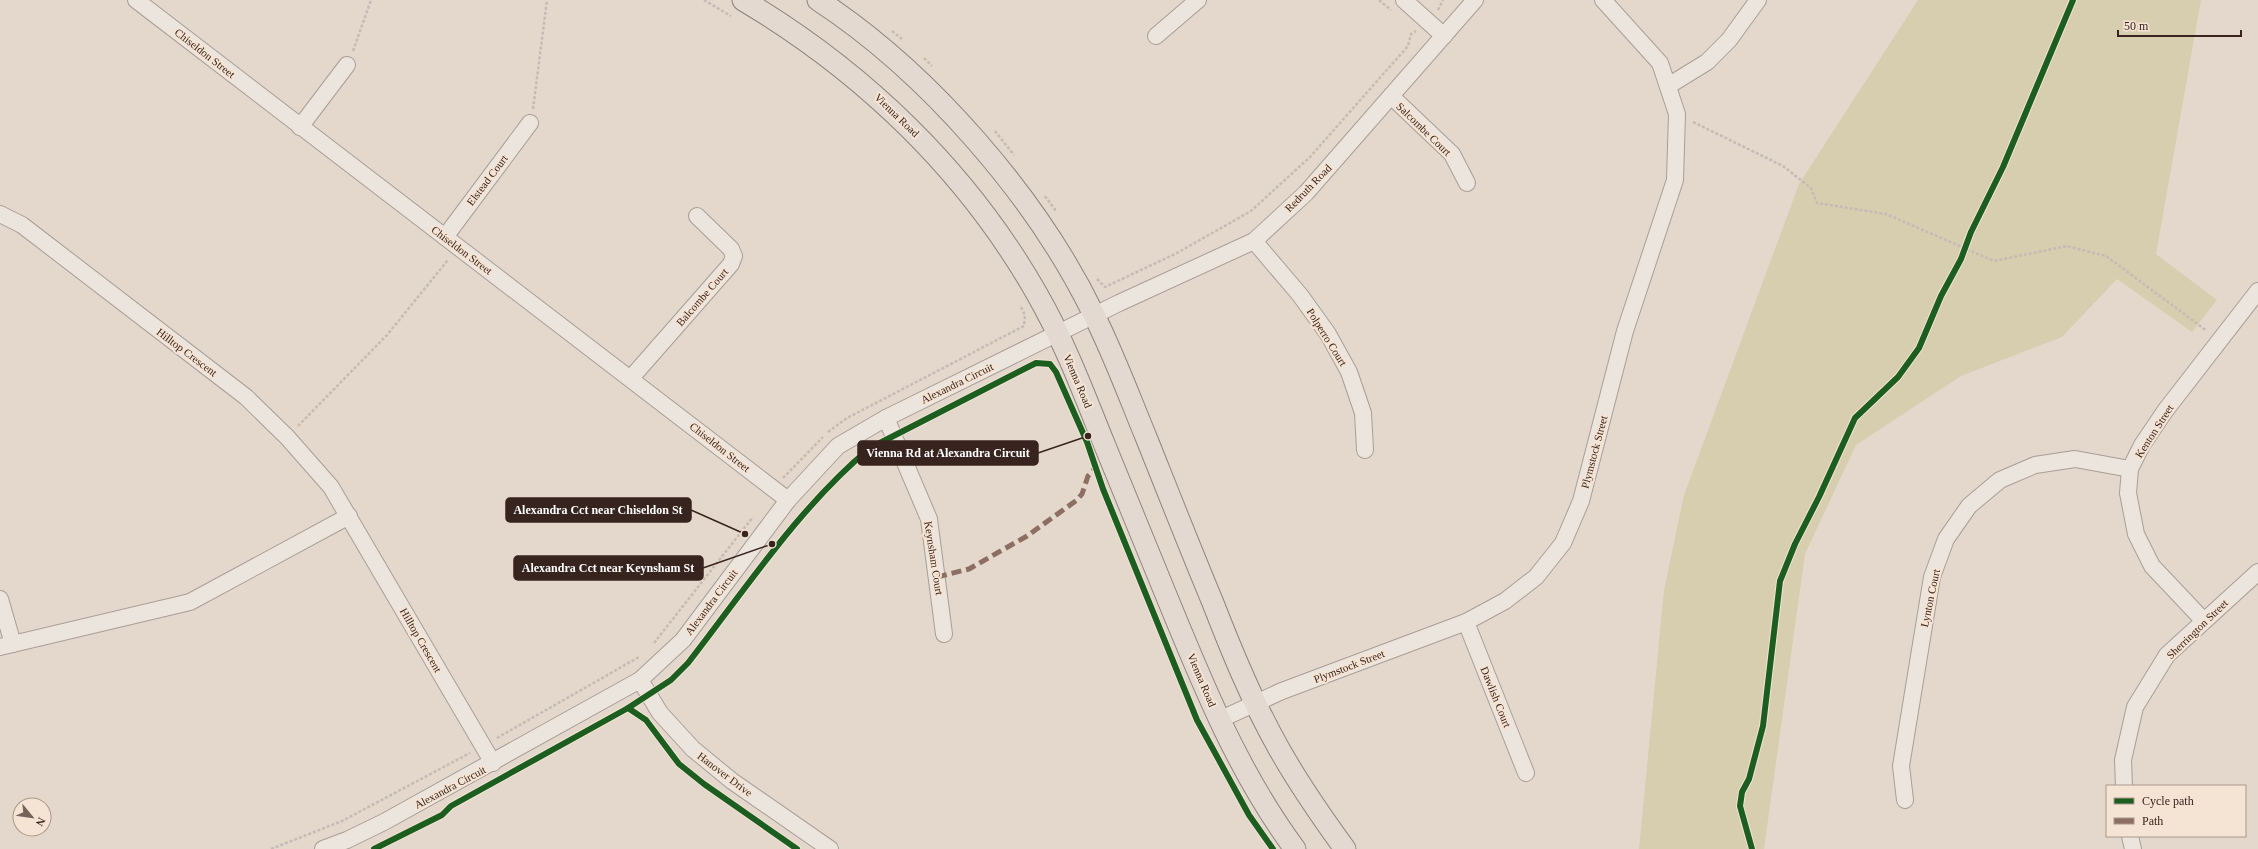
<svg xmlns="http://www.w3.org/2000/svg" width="2258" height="849" font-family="Georgia,serif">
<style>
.green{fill:#d7ceaf}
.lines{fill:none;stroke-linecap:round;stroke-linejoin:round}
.minor-casing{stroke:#a99e96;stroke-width:18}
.major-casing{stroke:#8f837d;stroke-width:23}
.path{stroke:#c5bbb5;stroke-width:2.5;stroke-dasharray:3 2;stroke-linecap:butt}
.minor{stroke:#ece5de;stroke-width:16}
.major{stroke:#e4d9d0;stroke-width:21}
.quiet{stroke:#8d6e63;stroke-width:5;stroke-dasharray:10 5;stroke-linecap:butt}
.cycleway-casing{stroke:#f5e3d3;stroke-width:8}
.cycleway{stroke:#1b5e20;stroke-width:6}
.labels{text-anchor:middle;stroke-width:4;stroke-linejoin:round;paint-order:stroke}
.street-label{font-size:11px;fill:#38241e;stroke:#f5e3d3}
.leader{fill:none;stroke:#38241e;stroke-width:1.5}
.callout-dot{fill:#38241e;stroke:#f5e3d3;stroke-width:1.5}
.callout{fill:#38241e;stroke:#38241e;stroke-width:1.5}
.callout-label{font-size:12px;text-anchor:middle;font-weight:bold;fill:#fff}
</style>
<rect width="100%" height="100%" fill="#e4d8cd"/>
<!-- green -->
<path class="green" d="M1918,0H2201L2156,254L2217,300L2192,332L2117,279L2062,337L1961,376L1856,445L1805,554L1764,849H1639L1664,590L1684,495L1799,184Z"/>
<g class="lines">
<!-- minor casing -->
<g class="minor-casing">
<g id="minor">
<path d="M136,0L788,500"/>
<path d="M1404,0L1444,36"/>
<path d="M1156,36L1198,0"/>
<path d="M1668,86L1707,62L1729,40L1758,0"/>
<path d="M1391,96L1452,154L1467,183"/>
<path d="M300,127L347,65"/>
<path d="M0,214L22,225L246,397L287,437L331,487L493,763"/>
<path d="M445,237L530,123"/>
<path d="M1254,241L1300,295L1328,334L1349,372L1363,413L1365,450"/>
<path d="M631,378L731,264L734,256L731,249L697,216"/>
<path d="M886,418L929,519L944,634"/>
<path d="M0,599L13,644"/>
<path d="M2204,621L2152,566L2136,534L2128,493L2130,469L2142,445L2165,411L2258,291"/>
<path d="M1466,622L1526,773"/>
<path d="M0,647L190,602L349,516"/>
<path d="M640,680L660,713L693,749L732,781L830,849"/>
<path d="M1219,720L1282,691L1466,622L1505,601L1536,577L1563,543L1581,501L1625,331L1675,180L1677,114L1660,63L1603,0"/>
<path d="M2124,786L2123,760L2135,707L2167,655L2258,572"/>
<path d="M1905,800L1901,766L1932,577L1946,539L1969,506L2000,480L2035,465L2075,459L2130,469"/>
<path d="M2130,836L2133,849"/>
<path d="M323,849L347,840L384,822L640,680L683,640L788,500L838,446L886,418L1119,303L1254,241L1306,193L1475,0"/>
</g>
</g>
<!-- major casing -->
<g class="major-casing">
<g id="major">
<path d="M743,0C864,72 967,171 1037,294C1064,341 1083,391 1103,441C1123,491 1144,540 1164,590C1201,680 1237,771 1295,849"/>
<path d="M818,0C928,72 1037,197 1094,315C1114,355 1129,396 1146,437C1168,492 1190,548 1213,603C1232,652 1252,701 1278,747C1298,783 1321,816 1345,849"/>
</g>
</g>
<!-- path -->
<g class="path">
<path d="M704,0L731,16"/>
<path d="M1379,0L1391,10"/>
<path d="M1438,10L1443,0"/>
<path d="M892,31L902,39"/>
<path d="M353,51L371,0"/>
<path d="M924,58L932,66"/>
<path d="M533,109L547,0"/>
<path d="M1693,122L1783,166L1811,188L1817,203L1886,214L1994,261L2067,246L2106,256L2207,331"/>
<path d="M995,131L1014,155"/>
<path d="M1045,196L1056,211"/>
<path d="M1097,279L1105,287L1177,253L1251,211L1310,157L1408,46L1411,34L1416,31"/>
<path d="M298,426L387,335L448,260"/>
<path d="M828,432L847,418L1024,326L1025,315L1020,305"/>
<path d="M783,478L823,437"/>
<path d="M654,643L753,517"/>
<path d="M497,738L639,657"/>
<path d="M271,849L342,821L470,753"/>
</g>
<!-- minor -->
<use href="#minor" class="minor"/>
<!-- major -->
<use href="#major" class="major"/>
<!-- quiet -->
<path class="quiet" d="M937,577L969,569L1027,536L1077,500L1082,494L1088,476L1096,467"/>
<!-- cycleway casing -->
<g class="cycleway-casing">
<g id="cycleway">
<path d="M628,708L671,680L688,663C745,590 799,507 870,448L1036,363L1050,364L1056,372L1087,442L1103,489L1197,720L1249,815L1273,849"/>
<path d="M374,849L442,815L451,806L628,708L646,720L679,764L704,784L797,849"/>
<path d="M1752,849L1740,806L1742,792L1749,779L1763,726L1780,581L1795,544L1819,497L1855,418L1898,377L1919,348L1941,296L1961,259L1971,232L2003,167L2073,0"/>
</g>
</g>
<!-- cycleway -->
<use href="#cycleway" class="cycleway"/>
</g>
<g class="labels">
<!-- street labels -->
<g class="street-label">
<text transform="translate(205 53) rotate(38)" y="4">Chiseldon Street</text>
<text transform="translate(897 115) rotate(44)" y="4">Vienna Road</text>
<text transform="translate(1424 129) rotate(44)" y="4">Salcombe Court</text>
<text transform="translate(487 180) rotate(-53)" y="4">Elstead Court</text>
<text transform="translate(1308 188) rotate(-46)" y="4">Redruth Road</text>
<text transform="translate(462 250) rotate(37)" y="4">Chiseldon Street</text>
<text transform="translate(702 297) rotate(-49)" y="4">Balcombe Court</text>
<text transform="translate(1327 337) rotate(58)" y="4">Polperro Court</text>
<text transform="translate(187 352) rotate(37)" y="4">Hilltop Crescent</text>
<text transform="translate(1078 381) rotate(67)" y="4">Vienna Road</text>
<text transform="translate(957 383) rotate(-26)" y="4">Alexandra Circuit</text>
<text transform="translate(2154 431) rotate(-57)" y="4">Kenton Street</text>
<text transform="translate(720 447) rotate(38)" y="4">Chiseldon Street</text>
<text transform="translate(1594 452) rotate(-75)" y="4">Plymstock Street</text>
<text transform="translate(934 558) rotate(81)" y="4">Keynsham Court</text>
<text transform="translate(1930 598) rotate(-78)" y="4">Lynton Court</text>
<text transform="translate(711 602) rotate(-53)" y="4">Alexandra Circuit</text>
<text transform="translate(2197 629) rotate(-44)" y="4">Sherrington Street</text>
<text transform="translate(421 640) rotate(60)" y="4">Hilltop Crescent</text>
<text transform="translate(1349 666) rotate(-21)" y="4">Plymstock Street</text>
<text transform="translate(1202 680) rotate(67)" y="4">Vienna Road</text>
<text transform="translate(1496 697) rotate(68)" y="4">Dawlish Court</text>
<text transform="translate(725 774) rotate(37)" y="4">Hanover Drive</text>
<text transform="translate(450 787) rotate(-28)" y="4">Alexandra Circuit</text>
</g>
</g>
<!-- callouts -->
<path class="leader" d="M1088 436L1038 453M745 534L691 510M772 544L703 568"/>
<g class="callout-dot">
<circle cx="1088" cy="436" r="4"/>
<circle cx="745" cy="534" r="4"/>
<circle cx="772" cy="544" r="4"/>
</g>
<g class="callout">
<rect x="858" y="441" width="180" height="24" rx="4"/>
<rect x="506" y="498" width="185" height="24" rx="4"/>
<rect x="514" y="556" width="189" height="24" rx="4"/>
</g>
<g class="callout-label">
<text x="948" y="457">Vienna Rd at Alexandra Circuit</text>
<text x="598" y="514">Alexandra Cct near Chiseldon St</text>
<text x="608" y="572">Alexandra Cct near Keynsham St</text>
</g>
<!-- legend -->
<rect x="2106" y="785" width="140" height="52" fill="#f5e3d3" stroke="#a9978b"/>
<rect x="2114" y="798" width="20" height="6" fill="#1b5e20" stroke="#a9978b"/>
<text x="2142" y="805" font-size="12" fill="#38241e">Cycle path</text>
<rect x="2114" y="818" width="20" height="6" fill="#8d6e63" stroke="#a9978b"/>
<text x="2142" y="825" font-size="12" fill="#38241e">Path</text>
<!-- north arrow -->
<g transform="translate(32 817) rotate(119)"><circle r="19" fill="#f5e3d3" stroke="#a9978b"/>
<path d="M0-3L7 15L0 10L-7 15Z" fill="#74635b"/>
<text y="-6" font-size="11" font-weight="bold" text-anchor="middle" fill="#38241e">N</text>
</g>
<!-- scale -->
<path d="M2118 30v6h123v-6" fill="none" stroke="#38241e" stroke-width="2"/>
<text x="2124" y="30" font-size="12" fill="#38241e" stroke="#f5e3d3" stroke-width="3" paint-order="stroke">50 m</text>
</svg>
